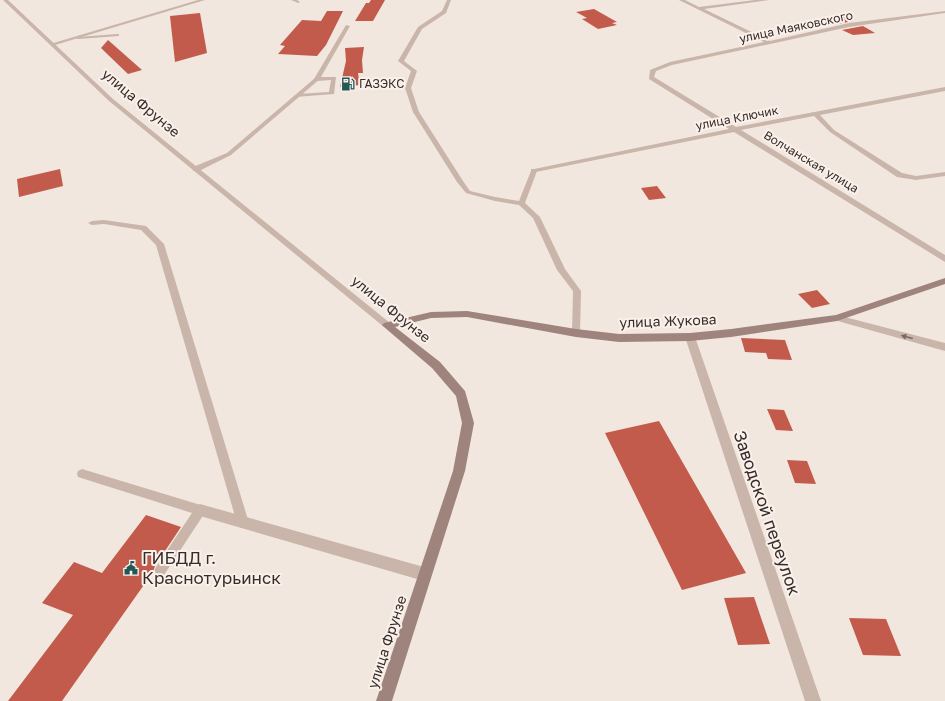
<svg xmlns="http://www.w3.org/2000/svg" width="945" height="701" font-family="'Golos Text',sans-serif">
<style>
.building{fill:#c35b4c}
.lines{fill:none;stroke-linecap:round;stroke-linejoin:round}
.service{fill:#cab5aa;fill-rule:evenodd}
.minor{fill:#cab5aa;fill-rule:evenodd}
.tertiary{fill:#cab5aa;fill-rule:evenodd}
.secondary{fill:#9e847c;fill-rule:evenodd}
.oneway{fill:#7a6a64}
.labels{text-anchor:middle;stroke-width:4;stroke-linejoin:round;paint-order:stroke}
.far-street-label{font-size:12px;fill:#382c2a;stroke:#faf1eb}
.far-poi-label{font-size:12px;fill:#382c2a;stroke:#faf1eb;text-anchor:start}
.street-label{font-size:14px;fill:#382c2a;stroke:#faf1eb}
.near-street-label{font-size:17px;fill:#382c2a;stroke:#faf1eb}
.near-poi-label{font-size:17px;fill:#382c2a;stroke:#faf1eb;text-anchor:start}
</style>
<rect width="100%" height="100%" fill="#f2e7de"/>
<!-- building -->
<g class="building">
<path d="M371,0H385L373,21H355L366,3H369Z"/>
<path d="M594,9L617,22L612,23L617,25L598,29L582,19L587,18L576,12Z"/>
<path d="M327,11H343L326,45L317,56L278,54L285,46L280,45L302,20L321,21Z"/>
<path d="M200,13L207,53L175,62L170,16Z"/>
<path d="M847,17L853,21L832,25L822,21Z"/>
<path d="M863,26L875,33L853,35L842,30Z"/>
<path d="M108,40L142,70L128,74L101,48Z"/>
<path d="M364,47L362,60L363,73H358L360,85L340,87L346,61L345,48Z"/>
<path d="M60,169L63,186L19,197L17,179Z"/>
<path d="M657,186L666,198L649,200L641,188Z"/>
<path d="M817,290L830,304L812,308L798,294Z"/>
<path d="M741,338L785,340L792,360L768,359L766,353L745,352Z"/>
<path d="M767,409L784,410L793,431L776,430Z"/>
<path d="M659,421L746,573L682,590L605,433Z"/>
<path d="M787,460L807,461L816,484L795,483Z"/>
<path d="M146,515L181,527L155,566L153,572L62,701H8L73,615L42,603L74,562L102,573Z"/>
<path d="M754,597L770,644L738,645L724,598Z"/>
<path d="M849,618L886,619L901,656L863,655Z"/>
</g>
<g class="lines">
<!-- service -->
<g class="service">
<path d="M291,0H297L300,2L298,3Z"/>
<path d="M447,0H451L446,13L422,29L404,61L417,71L411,88L419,112L463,181L470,191L495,197L519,201L531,171L536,170L537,171L525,203L540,217L565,269L581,291L580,333L579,335L576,336L572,333L573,291L557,270L533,218L519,205L495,201L466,193L457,182L413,112L405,88L411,71L398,61L418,27L442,11Z"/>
<path d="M346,25L350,26L321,77H336L334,94L295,97L294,96L297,94L329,92L331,80L317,81L314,79Z"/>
<path d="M117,34H119V36L78,39L76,38L78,37Z"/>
<path d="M104,220L146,226L164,244L249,523L247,527L243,528L239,527L237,523L156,245L141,230L104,224L92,225L88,223L92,221Z"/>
<path d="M82,469L204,506L206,510L204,514L164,575L160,577L156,575L154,571L156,567L192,513L78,477L77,474L78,471Z"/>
</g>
<!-- minor -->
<g class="minor">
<path d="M198,0H205L55,45L50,44Z"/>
<path d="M679,0H685L699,7L755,0H769L704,9L770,41L849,23L945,11V13L849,27L672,65L656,71L654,77L736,127L945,87V91L820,115L834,130L902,173L916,176L945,172V176L916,180L897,177L830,132L814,116L741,130L945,255V262L734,132L531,173V169H534L729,129L649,79L650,70L670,62L764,42Z"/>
<path d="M315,78L320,79L231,155L199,171H193V167L227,153Z"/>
<path d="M837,315L945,343V351L834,320L832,318Z"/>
<path d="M690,333L695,337L821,701H805L685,337Z"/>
<path d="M200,504L424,567L429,569L431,574L429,579L424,581L200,516L196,514L194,510L196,506Z"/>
</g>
<!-- tertiary -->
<path class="tertiary" d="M3,0H8L113,99L390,323L392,325L390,327H384L109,101Z"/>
<!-- secondary -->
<path class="secondary" d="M945,278V284L837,321L731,337L690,341L619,342L576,337L467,317L431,318L395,327L440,362L465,391L474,423L465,471L392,701H376L453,471L462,423L456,396L432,368L384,327L382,325L384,323L431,312L467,311L576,329L619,334L690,333L731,329L836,315Z"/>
</g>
<!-- one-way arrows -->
<defs><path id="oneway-solid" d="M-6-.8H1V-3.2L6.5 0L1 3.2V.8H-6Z"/></defs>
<use class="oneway" href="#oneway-solid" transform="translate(907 337) rotate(-165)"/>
<!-- icons -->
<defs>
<g id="fuel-bare" transform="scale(1.08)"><path d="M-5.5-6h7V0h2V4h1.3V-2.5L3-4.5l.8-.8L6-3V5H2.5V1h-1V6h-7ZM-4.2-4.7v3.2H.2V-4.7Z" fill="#205956" stroke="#faf1eb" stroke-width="2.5" paint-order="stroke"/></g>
<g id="civic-bare" transform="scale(1.08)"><path d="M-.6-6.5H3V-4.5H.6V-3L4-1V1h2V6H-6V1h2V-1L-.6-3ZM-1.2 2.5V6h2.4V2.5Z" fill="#205956" stroke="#faf1eb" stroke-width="2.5" paint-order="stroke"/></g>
</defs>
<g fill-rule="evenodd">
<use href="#fuel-bare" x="348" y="84"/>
<use href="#civic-bare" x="131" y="568"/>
</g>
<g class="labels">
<!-- far-street labels -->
<g class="far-street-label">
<text transform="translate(796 27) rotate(-12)" y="4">улица Маяковского</text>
<text transform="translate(737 118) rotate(-11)" y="4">улица Ключик</text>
<text transform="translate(811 162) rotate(31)" y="4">Волчанская улица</text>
</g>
<!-- far-poi labels -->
<g class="far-poi-label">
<text x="359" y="88">ГАЗЭКС</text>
</g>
<!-- street labels -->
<g class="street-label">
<text transform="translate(141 103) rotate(40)" y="5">улица Фрунзе</text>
<text transform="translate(391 309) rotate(39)" y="5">улица Фрунзе</text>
<text transform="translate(668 321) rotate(-2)" y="5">улица Жукова</text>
<text transform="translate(387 642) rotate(-72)" y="5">улица Фрунзе</text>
</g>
<!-- near-street labels -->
<g class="near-street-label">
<text transform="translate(767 513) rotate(71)" y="6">Заводской переулок</text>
</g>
<!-- near-poi labels -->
<g class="near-poi-label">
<text x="142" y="564">ГИБДД г.<tspan x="142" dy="20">Краснотурьинск</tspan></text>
</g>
</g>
</svg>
